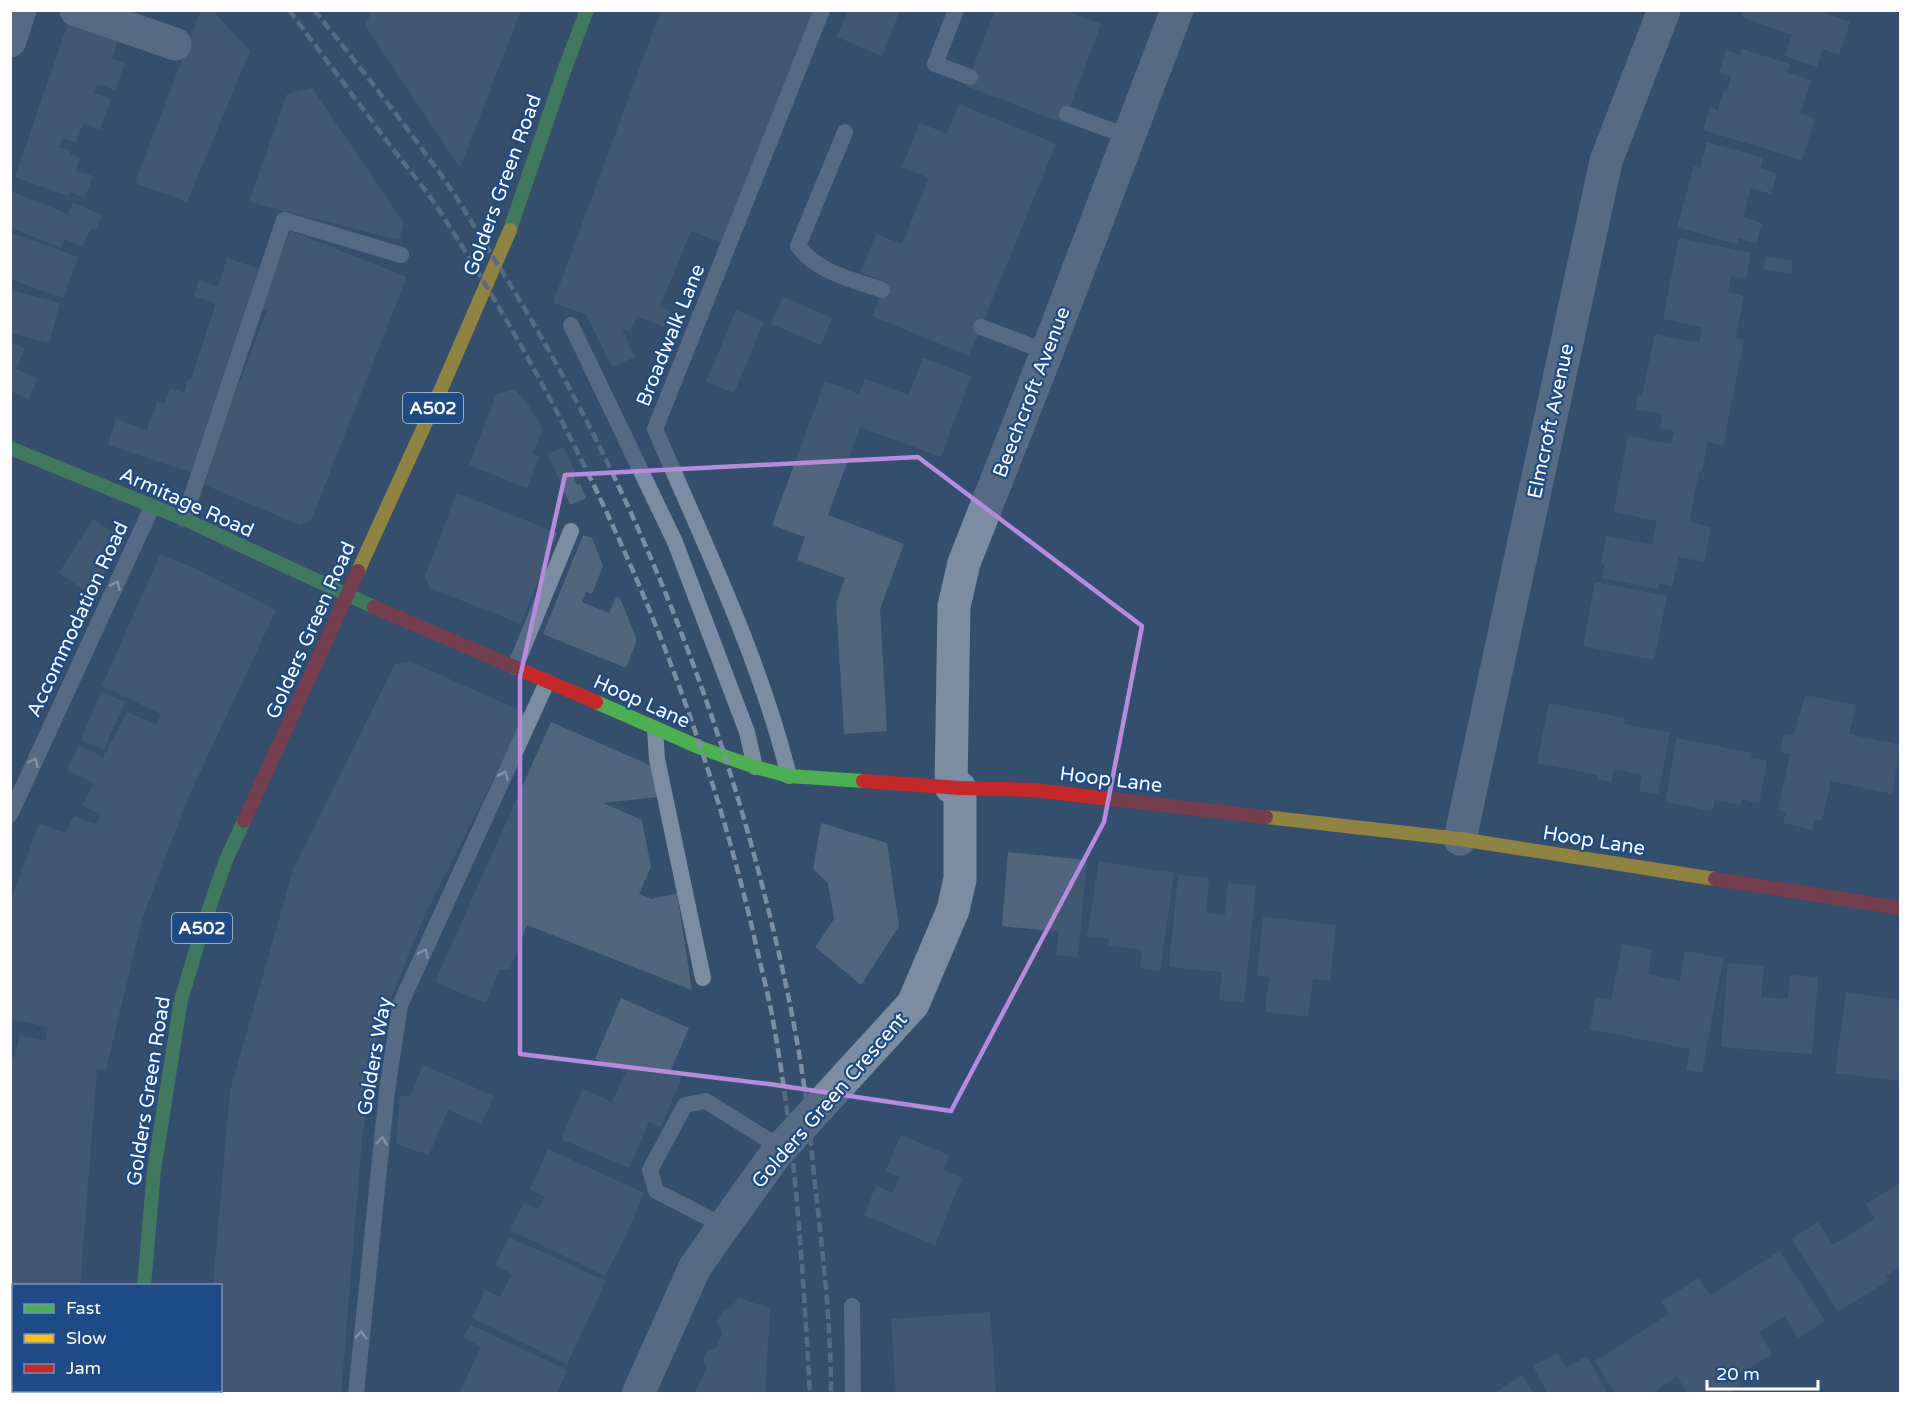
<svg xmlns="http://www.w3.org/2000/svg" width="1911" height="1404" font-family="'Varela Round',sans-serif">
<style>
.building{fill:#50657e}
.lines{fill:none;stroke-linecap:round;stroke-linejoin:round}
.lane{stroke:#7b8da3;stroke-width:16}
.street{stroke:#7b8da3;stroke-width:33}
.fast{stroke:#4caf50;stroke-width:14}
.slow{stroke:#ffc107;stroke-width:14}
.jam{stroke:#c62828;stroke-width:14}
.rail{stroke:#7b8ea3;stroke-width:4.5;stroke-dasharray:10 4.5;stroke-linecap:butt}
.oneway{stroke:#dee2e8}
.marked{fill:none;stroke:#b68bdc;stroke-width:4.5;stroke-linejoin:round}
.labels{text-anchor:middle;stroke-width:4.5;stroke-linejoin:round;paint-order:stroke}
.shield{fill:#1c4b85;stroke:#bbc9da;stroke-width:1.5}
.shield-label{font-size:18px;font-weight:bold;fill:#fff}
.street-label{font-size:20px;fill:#fff;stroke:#1c4b85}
</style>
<rect width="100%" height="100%" fill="#344e6d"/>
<!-- building -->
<g class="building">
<path d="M201,10H212L250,51L187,202L135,183Z"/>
<path d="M373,10H521L460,168L365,25Z"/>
<path d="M661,10H814L723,243L691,231L660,306L671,311L664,327L637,316L630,331L622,329L635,357L612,367L586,314L553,303Z"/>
<path d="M848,10H900L882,56L837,37Z"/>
<path d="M995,10H1070V13L1101,24L1064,123L966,86Z"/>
<path d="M1744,10H1818L1850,22L1839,55L1823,49L1817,67L1785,56L1792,35L1742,17Z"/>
<path d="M71,14L121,31L112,58L125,63L115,90L97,84L94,93L111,99L100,130L83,123L76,143L63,138L59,147L71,150L69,154L80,158L76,171L93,176L85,198L70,192L68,196L15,177Z"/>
<path d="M1742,49L1790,64L1787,72L1811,80L1800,114L1815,118L1802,160L1703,130L1710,107L1718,110L1723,91L1727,92L1731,76L1719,73L1726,50L1740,55Z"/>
<path d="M312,88L404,223L399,240L249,202L287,94Z"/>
<path d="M959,104L1056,144L969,356L872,316L886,282L861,272L876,234L902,244L929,178L902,167L920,123L947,134Z"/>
<path d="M1707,142L1763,158L1760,168L1777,173L1771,194L1751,188L1743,217L1762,223L1756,244L1738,238L1737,244L1677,227L1694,166L1700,168Z"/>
<path d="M10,191L68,214L73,203L102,215L96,230L91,228L82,246L65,239L61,248L10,227Z"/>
<path d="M290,231L407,277L311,520L300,525L205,485L224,422L267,311L260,309Z"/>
<path d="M10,232L78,257L63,298L10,279Z"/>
<path d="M1679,238L1751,253L1746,279L1731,276L1728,292L1744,296L1735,338L1744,340L1723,445L1708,442L1702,471H1699L1689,522L1711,527L1704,562L1679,557L1672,586L1659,583L1658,589L1602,578L1605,564L1601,563L1606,536L1652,545L1657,521L1614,512L1628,436L1671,444L1674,431L1660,428L1663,414L1636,409L1638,394L1642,395L1655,334L1699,343L1702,327L1663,319Z"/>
<path d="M1766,256L1793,261L1791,274L1763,269Z"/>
<path d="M227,258L260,269L193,473L108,445L116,419L147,430L157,402L165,404L170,388L184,393L188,379H191L216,303L194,296L199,280L218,287Z"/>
<path d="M10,290L60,303L49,343L10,333Z"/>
<path d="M783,297L832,318L821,345L771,324Z"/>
<path d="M736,310L764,322L734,393L706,382Z"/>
<path d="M10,342L25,348L16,369L37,378L29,399L10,391Z"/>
<path d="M923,358L971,376L941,457L860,427L828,515L904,544L880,609L887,731L844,734L836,603L845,578L797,560L805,537L772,525L825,381L859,394L865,379L909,395Z"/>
<path d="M514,389L529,406L543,429L532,454L539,457L527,488L469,465L496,395Z"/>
<path d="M564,447L575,472L572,473L577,485L580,484L586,498L570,505L548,454Z"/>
<path d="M457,493L557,533L521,624L430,588L425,576Z"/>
<path d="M93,519L125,540L91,594L59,573Z"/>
<path d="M583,535L592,538L603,566L592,594L586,592L582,602L609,613L616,597L620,598L637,640L626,668L543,634Z"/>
<path d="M160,555L192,567L276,610L188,798L142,919L106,1070L97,1069L80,1286H14V1390H72V1394H10V1057L14,1058L20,1036L46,1041L48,1027L10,1019V902L39,824L65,833L74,816L97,824L100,814L82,806L94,783L67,770L79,745L103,757L127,712L157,725L161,714L102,686Z"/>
<path d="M1595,582L1667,596L1654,660L1583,646Z"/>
<path d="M409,661L526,713L423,919L383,1018L362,1138L341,1394H204V1390H220V1286H213L230,1091L293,870L395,664Z"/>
<path d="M101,692L125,702L104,750L81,740Z"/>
<path d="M1805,695L1856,705L1849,734L1900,745L1892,794L1831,781L1822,820L1815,819L1813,830L1783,823L1786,812L1778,810L1790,754L1780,752L1784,734L1794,735Z"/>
<path d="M1549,703L1625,718L1624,724L1670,733L1658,794L1639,791L1642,775L1614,769L1611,782L1597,779L1598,775L1537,763Z"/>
<path d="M551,722L652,766L657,797L603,803L642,820L651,867L639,894L652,899L677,893L692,990L527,925L510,969L499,970L486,1003L435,982Z"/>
<path d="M1677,738L1752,753L1751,758L1767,761L1759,803L1742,799L1741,805L1715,800L1712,811L1665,802Z"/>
<path d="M821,823L887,843L899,926L861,985L815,947L834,919L828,883L813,869Z"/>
<path d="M1008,852L1087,860L1078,957L1056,955L1059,932L1002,926Z"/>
<path d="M1099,861L1174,873L1160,971L1140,968L1142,950L1108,945L1109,939L1087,936Z"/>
<path d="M1178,875L1209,878L1206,913L1225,915L1228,883L1256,886L1244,1002L1219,1000L1222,972L1169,967Z"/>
<path d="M1263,917L1336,925L1330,981L1313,979L1308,1017L1265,1012L1269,977L1257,976Z"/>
<path d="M1622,944L1652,950L1648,974L1680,981L1685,951L1723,958L1702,1073L1686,1070L1690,1049L1590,1029L1596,997L1611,1000Z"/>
<path d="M1728,963L1764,966L1761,997L1788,999L1790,975L1818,977L1812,1054L1721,1047Z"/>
<path d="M1846,992L1899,1000L1900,1001V1081L1835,1073Z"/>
<path d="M621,998L689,1028L670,1072L682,1077L661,1127L649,1122L629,1168L561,1139L583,1089L612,1102L626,1072L595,1059Z"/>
<path d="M423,1065L494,1096L481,1124L448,1110L429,1155L396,1144L400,1095L410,1097Z"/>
<path d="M901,1135L949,1155L943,1170L962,1178L935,1245L864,1215L876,1186L893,1193L900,1177L886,1171Z"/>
<path d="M548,1149L644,1193L626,1235L605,1276L510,1230L524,1203L538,1209L545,1197L530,1190Z"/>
<path d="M1900,1183V1267L1886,1276L1889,1280L1838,1312L1792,1239L1818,1222L1833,1245L1875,1219L1866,1204Z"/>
<path d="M509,1237L606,1281L567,1364L472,1318L485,1290L500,1297L512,1274L495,1265Z"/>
<path d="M1780,1251L1825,1321L1798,1338L1785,1316L1759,1332L1772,1354L1737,1376L1742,1385L1728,1394H1688L1677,1376L1652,1394H1615L1595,1361L1669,1314L1661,1302L1699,1278L1710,1295Z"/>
<path d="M738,1298L770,1308L765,1394H694L707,1368L703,1360L706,1352L717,1347L722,1333L717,1322L724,1309L731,1308Z"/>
<path d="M990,1312L996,1394H896L891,1319Z"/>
<path d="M471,1325L567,1370L557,1394H459L481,1347L463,1337Z"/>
<path d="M1558,1353L1566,1368L1587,1356L1608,1394H1548L1533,1366Z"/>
<path d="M1522,1375L1534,1394H1493Z"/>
</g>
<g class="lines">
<!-- lane -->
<g class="lane">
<path d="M956,10L935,64L970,77"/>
<path d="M1067,114L1129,137"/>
<path d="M845,132L798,246C818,273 852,279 882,290"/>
<path d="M571,325L675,542L747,732L755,767"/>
<path d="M981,327L1047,352"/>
<path d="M184,519L284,220L401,255"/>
<path d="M515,667L571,531"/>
<path d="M655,729L657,759L703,978"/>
<path d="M789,776C759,656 704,543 655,429L822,10"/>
<path d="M10,815L152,507"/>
<path d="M724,1226L656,1191L650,1170L685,1105L706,1101L781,1148"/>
<path d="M852,1306L853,1394"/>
<path d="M356,1394L387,1091L400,1005L547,682"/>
</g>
<!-- street -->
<g class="street">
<path d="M76,10L175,44"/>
<path d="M10,41L20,10"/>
<path d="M951,787L954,606L964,563L1047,352L1177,10"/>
<path d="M1460,839L1606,161L1664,10"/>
<path d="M638,1394L695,1267L724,1226L775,1155L913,1004L953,910L960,879V788"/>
</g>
<!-- fast -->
<g class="fast">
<path d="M510,230L565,68L587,10"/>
<path d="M10,448L184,519L374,607"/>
<path d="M596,702L701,748L755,767L789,776L863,781"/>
<path d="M144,1286L154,1170L181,1000L204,923L226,860L244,821"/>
</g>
<!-- slow -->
<g class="slow">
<path d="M358,571L442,387L510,230"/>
<path d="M1266,817L1460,839L1715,879"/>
</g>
<!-- jam -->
<g class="jam">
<path d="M374,607L596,702"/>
<path d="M863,781L960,788L1033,790L1266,817"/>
<path d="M244,821L358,571"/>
<path d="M1715,879L1900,908"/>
<path d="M136,1394L137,1390"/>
</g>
<!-- rail -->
<g class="rail">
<path d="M289,10C322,55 356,99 389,144C406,166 424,187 439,210C583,433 694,677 754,936C761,968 770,1000 775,1032C796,1151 803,1273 810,1394"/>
<path d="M314,10C357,63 399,117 439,172C461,203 480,236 500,268C617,456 704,663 760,877C778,946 794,1015 804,1085C809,1114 811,1145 814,1175C822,1247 831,1321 831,1394"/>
</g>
</g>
<!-- one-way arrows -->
<defs><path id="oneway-chevron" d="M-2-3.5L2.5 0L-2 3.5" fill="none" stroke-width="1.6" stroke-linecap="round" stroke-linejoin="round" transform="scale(1.5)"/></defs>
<g class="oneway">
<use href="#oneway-chevron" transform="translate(116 585) rotate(-65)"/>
<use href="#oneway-chevron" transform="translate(34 762) rotate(-65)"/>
<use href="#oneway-chevron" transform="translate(504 775) rotate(-66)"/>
<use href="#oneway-chevron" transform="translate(424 953) rotate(-66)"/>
<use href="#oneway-chevron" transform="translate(382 1141) rotate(-84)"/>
<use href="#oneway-chevron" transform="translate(361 1335) rotate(-85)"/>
</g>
<!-- marked area -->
<path d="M0 0H1911V1404H0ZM918,457L1142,626L1104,822L951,1111L769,1084L520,1054V677L565,475Z" fill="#344e6d" fill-opacity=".55" fill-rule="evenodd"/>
<path class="marked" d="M918,457L1142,626L1104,822L951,1111L769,1084L520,1054V677L565,475Z"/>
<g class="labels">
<!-- shield labels -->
<g class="shield">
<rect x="403" y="393" width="60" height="30" rx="4.5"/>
<rect x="172" y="913" width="60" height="30" rx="4.5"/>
</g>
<g class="shield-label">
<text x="433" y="414">A502</text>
<text x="202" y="934">A502</text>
</g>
<!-- street labels -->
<g class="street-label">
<text transform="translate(502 185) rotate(-70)" y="7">Golders Green Road</text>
<text transform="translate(670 335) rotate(-68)" y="7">Broadwalk Lane</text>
<text transform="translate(1031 392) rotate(-69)" y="7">Beechcroft Avenue</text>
<text transform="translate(1550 421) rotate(-78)" y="7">Elmcroft Avenue</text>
<text transform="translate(187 502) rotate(24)" y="7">Armitage Road</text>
<text transform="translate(77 619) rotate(-65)" y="7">Accommodation Road</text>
<text transform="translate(310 630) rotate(-66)" y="7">Golders Green Road</text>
<text transform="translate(642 701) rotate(24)" y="7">Hoop Lane</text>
<text transform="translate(1111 779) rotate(7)" y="7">Hoop Lane</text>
<text transform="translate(1594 840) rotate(9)" y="7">Hoop Lane</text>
<text transform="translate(374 1056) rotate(-80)" y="7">Golders Way</text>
<text transform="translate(148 1091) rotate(-81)" y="7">Golders Green Road</text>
<text transform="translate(829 1100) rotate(-49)" y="7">Golders Green Crescent</text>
</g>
</g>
<!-- border -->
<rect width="1911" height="1404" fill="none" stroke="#ffffff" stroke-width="24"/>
<!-- legend -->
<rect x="12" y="1284" width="210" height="108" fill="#1c4b85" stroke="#7793b6" stroke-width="1.5"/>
<rect x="24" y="1304" width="30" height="9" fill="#4caf50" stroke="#7793b6" stroke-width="1.5"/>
<text x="66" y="1314" font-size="18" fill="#ffffff">Fast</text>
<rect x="24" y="1334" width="30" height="9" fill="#ffc107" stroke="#7793b6" stroke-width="1.5"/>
<text x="66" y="1344" font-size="18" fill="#ffffff">Slow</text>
<rect x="24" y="1364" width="30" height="9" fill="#c62828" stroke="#7793b6" stroke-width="1.5"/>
<text x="66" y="1374" font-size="18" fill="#ffffff">Jam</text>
<!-- scale -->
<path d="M1707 1380v9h111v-9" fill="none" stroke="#ffffff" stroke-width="3"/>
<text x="1716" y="1380" font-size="18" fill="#ffffff" stroke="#1c4b85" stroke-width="4.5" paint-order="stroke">20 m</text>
</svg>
